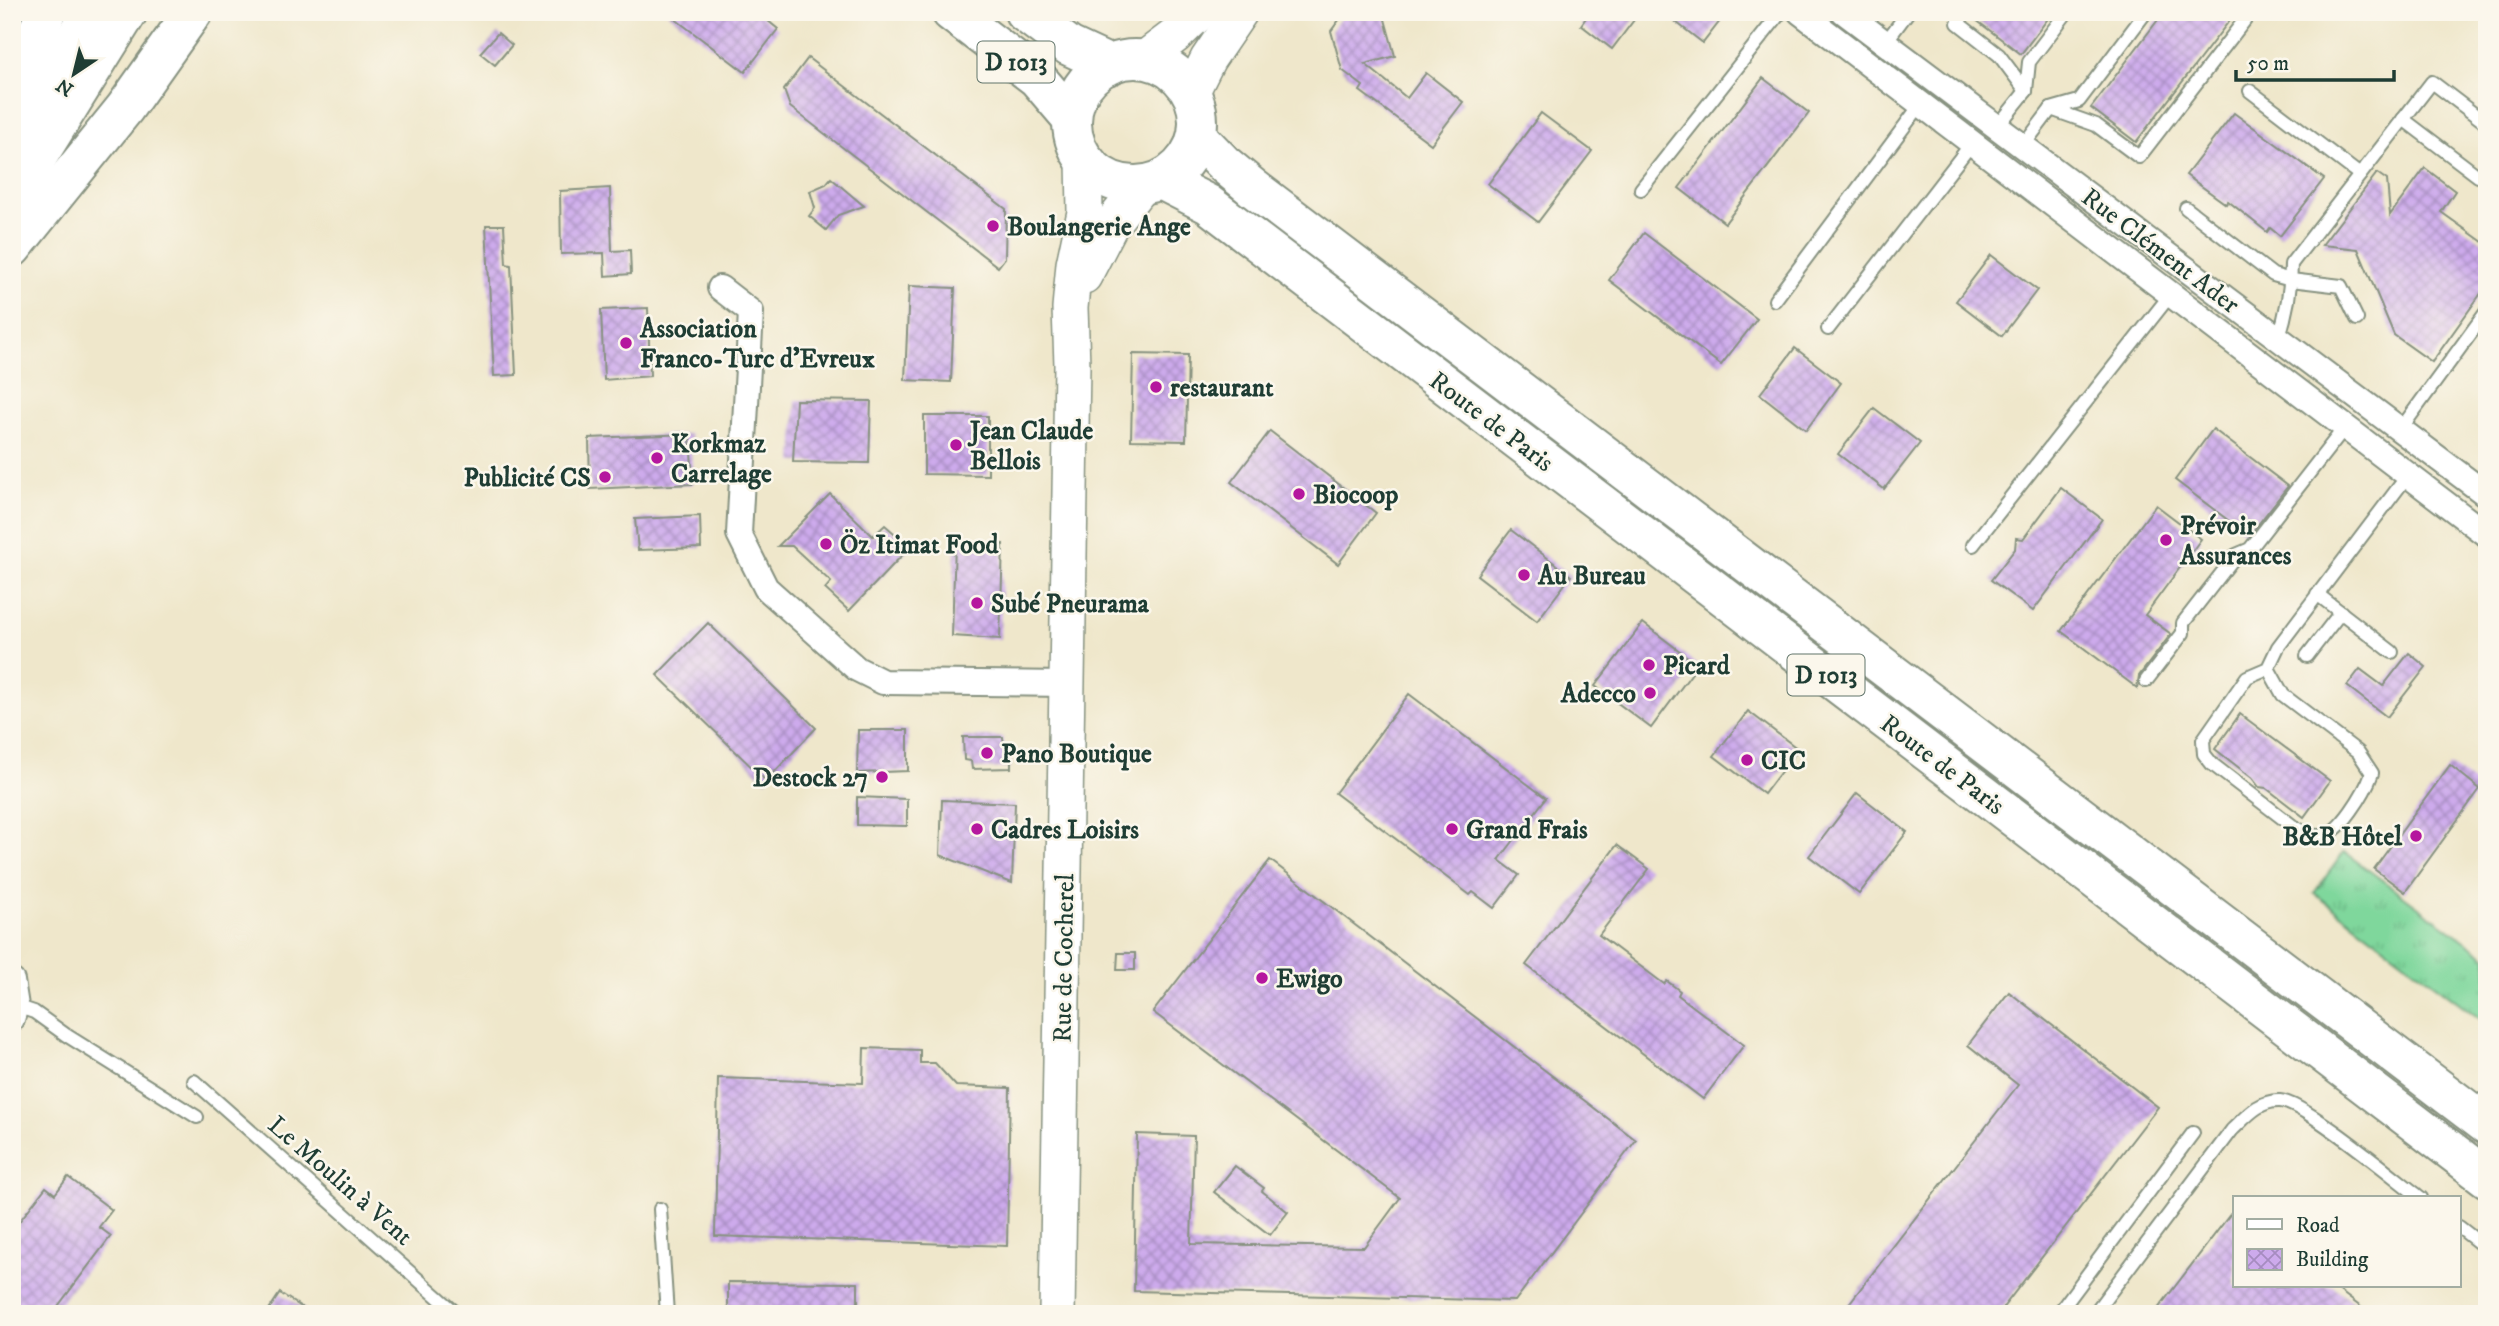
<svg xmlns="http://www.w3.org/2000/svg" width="2499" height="1326" font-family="'IM FELL DW Pica',serif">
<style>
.grass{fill:url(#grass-tufts);stroke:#4f8a68;stroke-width:2}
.building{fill:url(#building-cross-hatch)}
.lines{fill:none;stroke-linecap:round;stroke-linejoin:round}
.lane-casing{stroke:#879280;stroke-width:16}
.street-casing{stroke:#879280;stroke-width:28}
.secondary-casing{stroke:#879280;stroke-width:38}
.primary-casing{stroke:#879280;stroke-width:42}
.highway-casing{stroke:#879280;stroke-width:42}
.lane{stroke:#fff;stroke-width:12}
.street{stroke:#fff;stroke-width:24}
.secondary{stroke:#fff;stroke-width:35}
.primary{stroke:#fff;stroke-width:38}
.highway{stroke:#fff;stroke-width:38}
.poi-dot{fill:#b5179e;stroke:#fbf7ec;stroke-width:2.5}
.labels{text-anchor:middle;stroke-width:5;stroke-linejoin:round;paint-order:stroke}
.shield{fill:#fbf7ec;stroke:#61756b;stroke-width:2}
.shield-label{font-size:24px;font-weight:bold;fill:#1f3d34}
.poi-label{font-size:26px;font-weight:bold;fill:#1f3d34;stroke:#fbf7ec;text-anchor:start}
.street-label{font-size:26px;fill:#1f3d34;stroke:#fbf7ec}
</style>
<defs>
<pattern id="grass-tufts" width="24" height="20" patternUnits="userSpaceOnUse" patternTransform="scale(1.75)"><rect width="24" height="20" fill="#7fd79c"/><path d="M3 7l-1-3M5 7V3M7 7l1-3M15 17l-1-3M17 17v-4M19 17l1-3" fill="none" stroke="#6db987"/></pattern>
<pattern id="building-cross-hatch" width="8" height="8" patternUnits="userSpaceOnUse" patternTransform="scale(1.75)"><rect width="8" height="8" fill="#cdaaec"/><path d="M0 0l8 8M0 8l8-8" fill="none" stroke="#a68cc0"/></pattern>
</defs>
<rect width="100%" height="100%" fill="#fbf7ec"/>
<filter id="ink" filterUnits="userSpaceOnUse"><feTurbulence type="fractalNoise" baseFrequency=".0143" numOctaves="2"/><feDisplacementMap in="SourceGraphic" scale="14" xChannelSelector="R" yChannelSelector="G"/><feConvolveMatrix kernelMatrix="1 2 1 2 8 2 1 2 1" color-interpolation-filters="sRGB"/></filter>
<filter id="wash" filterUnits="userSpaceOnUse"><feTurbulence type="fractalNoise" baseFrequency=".00686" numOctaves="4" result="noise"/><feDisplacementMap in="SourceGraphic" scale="28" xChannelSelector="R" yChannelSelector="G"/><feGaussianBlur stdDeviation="1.57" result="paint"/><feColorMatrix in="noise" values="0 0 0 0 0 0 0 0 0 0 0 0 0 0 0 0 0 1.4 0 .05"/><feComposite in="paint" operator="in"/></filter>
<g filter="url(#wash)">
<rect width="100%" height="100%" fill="#efe7cb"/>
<!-- grass -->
<path class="grass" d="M2344,852L2487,957V1024L2314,893Z"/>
<g id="blocks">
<!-- building -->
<g class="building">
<path d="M666,12H757L778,29L745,72Z"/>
<path d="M1345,12H1383L1395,56L1365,64L1407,98L1426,73L1463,102L1431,144L1360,91L1363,86L1342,70L1331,31Z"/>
<path d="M1590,12H1640L1612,49L1581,25Z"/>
<path d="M1663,12H1727L1703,43Z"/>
<path d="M1974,12H2053L2021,54L1972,17Z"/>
<path d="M2164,12H2236L2136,142L2091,108Z"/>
<path d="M498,33L512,45L495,65L480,53Z"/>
<path d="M808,58L1006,209L1005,258L998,267L790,107L784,90Z"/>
<path d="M1763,78L1809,113L1725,223L1679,188Z"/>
<path d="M1541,113L1592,151L1538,222L1488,184Z"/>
<path d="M2234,113L2324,179L2280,236L2270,228L2267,232L2228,201L2226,204L2186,175Z"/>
<path d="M2425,168L2455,191L2441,212L2487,245V285L2432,362L2394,335L2358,249L2322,245L2377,173L2387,180L2390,215Z"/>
<path d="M831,178L864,206L838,215L826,230L809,216L815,208L810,191L826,184Z"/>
<path d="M610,188L612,251L630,250L631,274L605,276L604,253L561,254L560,191Z"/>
<path d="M486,225H504L506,264L511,265L516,375L494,376Z"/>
<path d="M1644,233L1757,319L1721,365L1609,280Z"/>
<path d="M1991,255L2037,290L2002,336L1956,301Z"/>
<path d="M909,286L955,288L951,382L905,380Z"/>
<path d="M648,308L650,376L604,380L601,310Z"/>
<path d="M1795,348L1841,383L1806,430L1760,394Z"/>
<path d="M1133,354L1188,355L1186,441L1131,440Z"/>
<path d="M796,400L871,401L869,463L793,462Z"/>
<path d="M1874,408L1920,443L1884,489L1838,454Z"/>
<path d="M924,416H988V475L924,474Z"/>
<path d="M2213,429L2288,486L2249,536L2175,480Z"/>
<path d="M1270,431L1376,513L1338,564L1231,482Z"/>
<path d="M690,434L693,484L590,489L589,438Z"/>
<path d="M2061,488L2102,519L2033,611L1991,580L2015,549L2016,538L2023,539Z"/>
<path d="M830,494L873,536L885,525L910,547L849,611L825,589L831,582L792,546H778Z"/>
<path d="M2156,505L2201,539L2145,615L2171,634L2139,676L2137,688L2061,631Z"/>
<path d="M700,516L701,548L638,550L635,519Z"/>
<path d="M1511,530L1571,576L1537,621L1477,575Z"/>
<path d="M955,543L1003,544L1000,639L952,636Z"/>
<path d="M708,623L816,728L766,781L657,675Z"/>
<path d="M1643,623L1698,665L1651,728L1595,686Z"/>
<path d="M2409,653L2426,667L2387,717L2347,686L2360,669L2383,686Z"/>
<path d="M1409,694L1546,798L1499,860L1519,875L1494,908L1473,892L1470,895L1335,793Z"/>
<path d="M1748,711L1798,749L1764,794L1714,756Z"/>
<path d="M2240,714L2330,781L2304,817L2266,788L2259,787L2252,778L2215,749Z"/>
<path d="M858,730H908V771L857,773Z"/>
<path d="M963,737H1003L1004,746H1011V768L972,769L971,761L964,760Z"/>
<path d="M2450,765L2480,789L2405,892L2374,869Z"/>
<path d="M1857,793L1907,832L1859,894L1809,856Z"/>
<path d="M857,797L907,799V826L857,825Z"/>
<path d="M942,800L1015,803L1012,883L940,855Z"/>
<path d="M1617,845L1649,869L1599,935L1664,984L1667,981L1680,991L1678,995L1744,1045L1703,1099L1526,965Z"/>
<path d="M1270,860L1636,1140L1515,1301L1134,1291L1137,1134L1194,1136L1191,1244L1364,1247L1400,1198L1153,1012Z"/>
<path d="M1118,953H1135V970H1117Z"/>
<path d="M2009,992L2158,1107L1998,1314H1841L2018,1085L1968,1045Z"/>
<path d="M864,1048L920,1050V1063H935L956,1086L1010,1088L1007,1246L715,1236L718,1078L863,1083Z"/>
<path d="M1235,1166L1264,1188L1262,1191L1288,1212L1270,1235L1214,1192Z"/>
<path d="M68,1177L112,1210L99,1227L111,1236L52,1314H12V1231L46,1187L55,1194Z"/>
<path d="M2235,1208V1286H2333L2370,1314H2154Z"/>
<path d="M728,1282L858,1283V1314H728Z"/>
<path d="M280,1293L312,1314H266Z"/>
</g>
</g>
</g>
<g filter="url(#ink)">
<use href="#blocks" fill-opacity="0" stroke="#879280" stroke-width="2"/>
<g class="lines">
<!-- lane casing -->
<g class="lane-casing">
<g id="lane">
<path d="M1965,12L1958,23L1999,55L2026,91"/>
<path d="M1885,43L1908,12"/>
<path d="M2250,91L2360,175"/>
<path d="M2051,109L2096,125L2139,157L2251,12"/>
<path d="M2403,119L2478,176"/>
<path d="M1997,127L2026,91L2029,62L2067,12"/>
<path d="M2023,146L2051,109L2079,101L2146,12"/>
<path d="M1641,189L1781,12"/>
<path d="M2186,208L2273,275L2291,280L2341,286L2357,319"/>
<path d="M1775,300L1921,104"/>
<path d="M1828,329L1972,143"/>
<path d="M2278,339C2287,313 2291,290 2291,264L2432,82L2487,124"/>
<path d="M2400,430L2487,311"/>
<path d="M1973,545L2171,294"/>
<path d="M2317,594L2392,652"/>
<path d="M2307,656L2341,612"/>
<path d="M2268,668L2247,677L2203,740L2204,754L2212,764L2294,827C2302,831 2310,837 2320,836C2340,836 2366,790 2372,773L2358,752L2283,695L2268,668L2278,647L2408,475"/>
<path d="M2146,681L2183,633V623L2236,555L2250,549L2345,427"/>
<path d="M16,1006L34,1012L66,1035L197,1117"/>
<path d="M194,1081L457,1314"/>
<path d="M660,1209L667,1314"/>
<path d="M2459,1227L2487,1249"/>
<path d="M2058,1314L2193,1133"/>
<path d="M2094,1314L2232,1130C2246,1117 2259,1100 2280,1101C2304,1102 2397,1180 2421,1198"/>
</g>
</g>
<!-- street casing -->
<g class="street-casing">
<g id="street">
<path d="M1800,12L2487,535"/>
<path d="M1844,12L2487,495"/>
<path d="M720,288L751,312L739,534L766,588L857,669L883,682L1067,684"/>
<path d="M12,981L16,1006L12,1019"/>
</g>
</g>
<!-- secondary casing -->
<g class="secondary-casing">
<g id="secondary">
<path d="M1143,60L1176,35L1200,12"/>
<path d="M1191,93L1208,59L1240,12"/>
<path d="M1084,276L1110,226L1142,185"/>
<path d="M1057,1314L1072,365L1070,308L1074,264L1085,212L1084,159"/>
</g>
</g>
<!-- primary casing -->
<g class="primary-casing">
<g id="primary">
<path d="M951,12L1037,78L1072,119"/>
<path d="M1024,12L1069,46L1110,65"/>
<circle cx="1135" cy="122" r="63"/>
<path d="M1197,136L1224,164L1253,188L2487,1125"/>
<path d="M1161,180L1208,204L2487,1178"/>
</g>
</g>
<!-- highway casing -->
<g class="highway-casing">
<g id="highway">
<path d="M12,83L47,12"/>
<path d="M12,139L92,12"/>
<path d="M12,198L128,12"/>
<path d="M12,248L125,108L193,12"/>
</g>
</g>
<!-- lane -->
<use href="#lane" class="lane"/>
<!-- street -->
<use href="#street" class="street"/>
<!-- secondary -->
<use href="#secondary" class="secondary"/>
<!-- primary -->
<use href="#primary" class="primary"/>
<!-- highway -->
<use href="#highway" class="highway"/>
</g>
</g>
<!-- markers -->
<g class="poi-dot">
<circle cx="993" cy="226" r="7"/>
<circle cx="626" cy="343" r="7"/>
<circle cx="1156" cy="387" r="7"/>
<circle cx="956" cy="445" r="7"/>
<circle cx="657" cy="458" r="7"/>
<circle cx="605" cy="477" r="7"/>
<circle cx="1299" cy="494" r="7"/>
<circle cx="2166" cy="540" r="7"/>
<circle cx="826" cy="544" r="7"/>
<circle cx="1524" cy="575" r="7"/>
<circle cx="977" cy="603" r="7"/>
<circle cx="1649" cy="665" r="7"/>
<circle cx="1650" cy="693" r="7"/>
<circle cx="987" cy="753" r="7"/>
<circle cx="1747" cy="760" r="7"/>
<circle cx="882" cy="777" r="7"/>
<circle cx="977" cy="829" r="7"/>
<circle cx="1452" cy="829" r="7"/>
<circle cx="2416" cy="836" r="7"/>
<circle cx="1262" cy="978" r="7"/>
</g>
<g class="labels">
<!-- shield labels -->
<g class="shield">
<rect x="977.5" y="41.5" width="77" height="41" rx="5"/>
<rect x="1787.5" y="654.5" width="77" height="41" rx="5"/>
</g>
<g class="shield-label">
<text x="1016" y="70">D 1013</text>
<text x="1826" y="683">D 1013</text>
</g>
<!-- poi labels -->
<g class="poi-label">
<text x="1007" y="235">Boulangerie Ange</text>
<text x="640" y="337">Association<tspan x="640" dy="30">Franco-Turc d'Evreux</tspan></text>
<text x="1170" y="396">restaurant</text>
<text x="970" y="439">Jean Claude<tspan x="970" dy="30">Bellois</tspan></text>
<text x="671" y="452">Korkmaz<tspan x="671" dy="30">Carrelage</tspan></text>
<text x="591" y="486" text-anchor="end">Publicité CS</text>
<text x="1313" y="503">Biocoop</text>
<text x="2180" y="534">Prévoir<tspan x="2180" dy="30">Assurances</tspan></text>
<text x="840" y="553">Öz Itimat Food</text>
<text x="1538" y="584">Au Bureau</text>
<text x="991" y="612">Subé Pneurama</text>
<text x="1663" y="674">Picard</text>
<text x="1636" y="702" text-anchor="end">Adecco</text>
<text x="1001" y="762">Pano Boutique</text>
<text x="1761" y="769">CIC</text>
<text x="868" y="786" text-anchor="end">Destock 27</text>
<text x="991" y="838">Cadres Loisirs</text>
<text x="1466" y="838">Grand Frais</text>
<text x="2402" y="845" text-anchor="end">B&amp;B Hôtel</text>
<text x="1276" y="987">Ewigo</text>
</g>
<!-- street labels -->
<g class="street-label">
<text transform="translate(2161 250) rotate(37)" y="9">Rue Clément Ader</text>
<text transform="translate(1492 421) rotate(37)" y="9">Route de Paris</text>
<text transform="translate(1943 764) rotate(37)" y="9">Route de Paris</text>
<text transform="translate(1063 958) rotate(-89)" y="9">Rue de Cocherel</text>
<text transform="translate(341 1180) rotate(41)" y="9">Le Moulin à Vent</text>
</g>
</g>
<!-- margin -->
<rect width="2499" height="1326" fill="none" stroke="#fbf7ec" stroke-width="42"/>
<!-- legend -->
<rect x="2233" y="1196" width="228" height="91" fill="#fbf7ec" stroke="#a3ada2" stroke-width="2"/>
<rect x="2247" y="1219" width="35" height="10" fill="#ffffff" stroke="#a3ada2" stroke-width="2"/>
<text x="2296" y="1232" font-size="21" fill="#1f3d34">Road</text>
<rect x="2247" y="1249" width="35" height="21" fill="url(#building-cross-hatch)" stroke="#a3ada2" stroke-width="2"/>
<text x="2296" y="1266" font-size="21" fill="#1f3d34">Building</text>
<!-- north arrow -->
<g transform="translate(74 74) rotate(215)" stroke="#fbf7ec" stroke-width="5" paint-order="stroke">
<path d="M0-5L12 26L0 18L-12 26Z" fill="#1f3d34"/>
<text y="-10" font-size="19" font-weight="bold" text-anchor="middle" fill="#1f3d34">N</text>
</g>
<!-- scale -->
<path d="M2236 70v10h158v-10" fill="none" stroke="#1f3d34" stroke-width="3.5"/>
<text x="2247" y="70" font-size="21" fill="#1f3d34" stroke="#fbf7ec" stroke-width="5" paint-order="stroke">50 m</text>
</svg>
